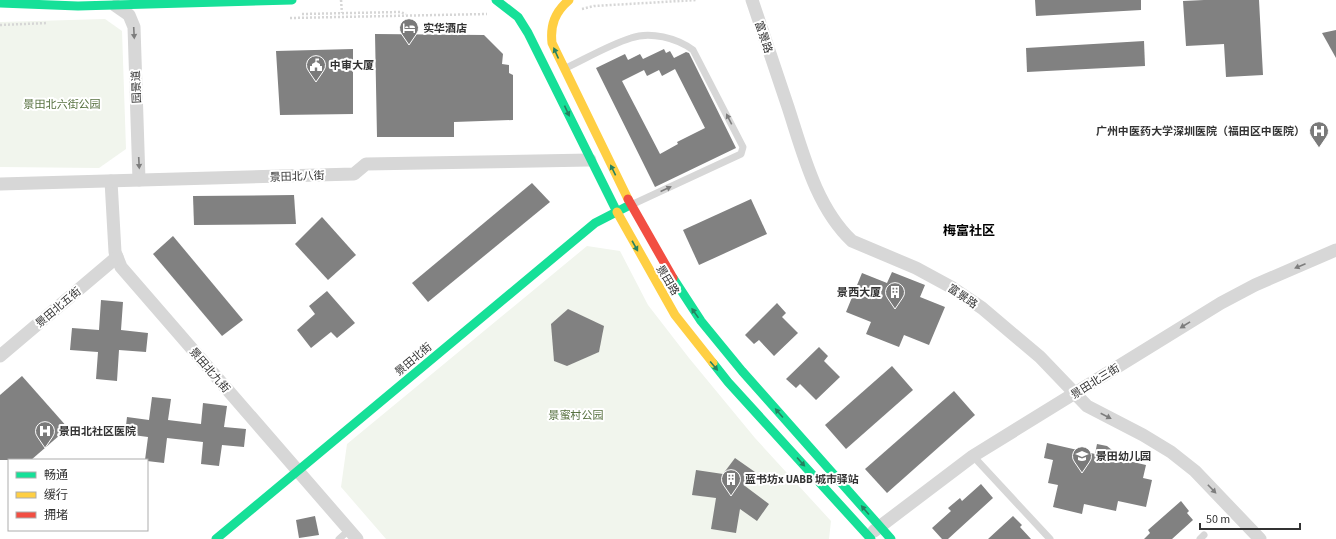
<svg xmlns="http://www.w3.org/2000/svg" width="1336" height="539" font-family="'Source Sans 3','Noto Sans SC',sans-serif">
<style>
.green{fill:#f1f5ed}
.building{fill:#818181;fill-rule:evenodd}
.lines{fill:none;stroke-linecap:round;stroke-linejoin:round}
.path{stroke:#d6d6d6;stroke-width:2.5;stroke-dasharray:2 2;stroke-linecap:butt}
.lane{stroke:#d7d7d7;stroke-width:7}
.street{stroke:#d7d7d7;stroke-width:13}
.fast{stroke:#16e098;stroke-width:9}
.slow{stroke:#ffcf43;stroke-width:9}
.jam{stroke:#f24e42;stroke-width:9}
.oneway{fill:#7d7d7d}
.oneway2{fill:#268160}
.labels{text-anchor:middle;stroke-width:4;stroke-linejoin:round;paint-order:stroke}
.poi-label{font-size:11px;font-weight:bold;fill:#333;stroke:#fff;text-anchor:start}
.street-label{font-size:11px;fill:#333;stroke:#fff}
.park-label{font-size:11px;fill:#56703f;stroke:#fff}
.quarter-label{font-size:13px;font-weight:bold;fill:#000;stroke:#fff}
</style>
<rect width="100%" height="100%" fill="#fff"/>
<!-- green -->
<g class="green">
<path d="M105,19L122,31L126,149L99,168L0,167V22Z"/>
<path d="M587,246L620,251L648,305L689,358L755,438L831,521L829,539H386L341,487L347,444Z"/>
</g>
<!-- building -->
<g class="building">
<path d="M1035,0H1141V10L1036,16Z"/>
<path d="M1204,0H1259L1263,75L1226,77L1224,44L1186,46L1183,1Z"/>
<path d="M1336,30V58L1322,33Z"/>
<path d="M375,34L484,35L503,54L502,64L509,65V73L513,75V120L454,122V137H377Z"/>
<path d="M1144,41L1145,66L1027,72L1026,48Z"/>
<path d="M353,49V114L280,115L276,51Z"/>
<path d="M664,49L666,53L670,51L674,58L686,52L689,53L736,148L655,187L596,68L625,54L628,60L640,54L643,59ZM675,69L705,128L677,142L678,144L660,154L622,81L644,70L647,76L659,70L662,76Z"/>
<path d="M532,183L550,202L428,302L412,283Z"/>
<path d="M294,195L296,224L194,225L193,196Z"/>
<path d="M751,199L767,234L699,265L683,230Z"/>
<path d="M322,217L356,255L328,280L295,244Z"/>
<path d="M173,236L243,320L222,336L153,254Z"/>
<path d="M892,272L925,285L920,297L945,307L929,345L904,335L899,347L866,334L871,322L846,312L862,273L887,283Z"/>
<path d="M327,291L355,323L337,338L331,332L311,348L297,330L315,314L309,306Z"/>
<path d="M101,300L123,302L121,330L148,333L146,352L119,350L117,381L96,379L98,352L70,350L72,328L99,330Z"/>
<path d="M777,303L786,313L782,317L798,333L774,356L759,340L754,344L745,335Z"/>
<path d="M568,309L604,326L599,352L567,366L554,361L551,324Z"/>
<path d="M819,347L828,356L824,361L840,377L816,400L800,384L796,388L786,379Z"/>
<path d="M892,366L913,390L846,449L825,425Z"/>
<path d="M22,376L68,428L31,460H0V395Z"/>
<path d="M954,391L975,415L887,493L865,469Z"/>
<path d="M152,397L171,399L168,420L201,424L203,403L227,406L224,427L246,429L244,447L222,445L219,466L201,464L203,442L167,438L164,463L147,461L145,460L148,437L125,434L127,417L149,420Z"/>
<path d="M1047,443L1095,454L1097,444L1107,446L1124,460L1146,465L1143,478L1152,480L1146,507L1118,501L1116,511L1084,504L1082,514L1053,507L1058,485L1048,483L1053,460L1044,458Z"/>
<path d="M735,458L755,472L745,486L769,504L757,521L740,509L736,533L711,529L716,498L692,495L696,470L723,474Z"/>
<path d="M981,484L993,498L948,539H942L932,528L951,511L948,508L960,498L962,501Z"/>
<path d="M1181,501L1189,511L1187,513L1193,520L1172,539H1144L1150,533L1148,530Z"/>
<path d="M315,516L319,535L299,538L296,520Z"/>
<path d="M1013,516L1022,525L1020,527L1031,539H988Z"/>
</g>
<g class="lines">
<!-- path -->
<g class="path">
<path d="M341,0L342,13"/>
<path d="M582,9L594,6L697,0"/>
<path d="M302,14L400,12L406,14"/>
<path d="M290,18L487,14"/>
<path d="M0,25L47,23"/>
</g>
<!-- lane -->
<g class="lane">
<path d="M566,68C587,58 609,45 631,38C650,31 677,38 693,50L743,147L741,154L631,205"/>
<path d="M973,456L1050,539"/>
<path d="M339,539L349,530"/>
<path d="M1200,539L1204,535"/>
</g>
<!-- street -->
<g class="street">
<path d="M752,0C764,36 776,72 788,107C803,153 816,207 852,241L916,268L951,287L982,308L1040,357L1087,406L1143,435L1171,452L1195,471L1260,539"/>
<path d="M116,6L129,15L134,27L139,180"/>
<path d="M111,181L115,252L121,267L357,539"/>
<path d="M0,184L354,174L366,164L590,160"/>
<path d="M0,356L117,257"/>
<path d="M874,531L973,456L1221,303L1255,285L1336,250"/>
</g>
<!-- fast -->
<g class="fast">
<path d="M496,0L518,17L528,33L617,212"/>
<path d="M0,1L13,0"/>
<path d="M0,3L78,6L292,0"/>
<path d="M673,278L701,321L742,371L891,539"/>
<path d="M713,363L728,382L871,539"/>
<path d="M216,539L595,223L628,206"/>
</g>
<!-- slow -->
<g class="slow">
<path d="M569,0C555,12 550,25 552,43L628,199"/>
<path d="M617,212L675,315L713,363"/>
</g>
<!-- jam -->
<path class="jam" d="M628,199L673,278"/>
</g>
<!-- one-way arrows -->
<defs><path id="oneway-solid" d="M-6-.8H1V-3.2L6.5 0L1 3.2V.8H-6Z"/></defs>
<g class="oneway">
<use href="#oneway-solid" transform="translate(134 33) rotate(87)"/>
<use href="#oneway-solid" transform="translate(729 119) rotate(-117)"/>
<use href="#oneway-solid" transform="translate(139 163) rotate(87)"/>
<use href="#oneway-solid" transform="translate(666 189) rotate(-25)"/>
<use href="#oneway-solid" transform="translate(1300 266) rotate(157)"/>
<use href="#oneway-solid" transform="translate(1185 325) rotate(148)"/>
<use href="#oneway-solid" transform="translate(1106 416) rotate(27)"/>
<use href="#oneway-solid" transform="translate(1212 489) rotate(46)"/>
</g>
<g class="oneway2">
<use href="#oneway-solid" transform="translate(556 53) rotate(-114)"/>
<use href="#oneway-solid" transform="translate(567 111) rotate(65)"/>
<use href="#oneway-solid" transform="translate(613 170) rotate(-116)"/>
<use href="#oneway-solid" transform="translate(635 246) rotate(61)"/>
<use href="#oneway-solid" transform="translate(695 313) rotate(-125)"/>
<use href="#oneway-solid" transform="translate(714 366) rotate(50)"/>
<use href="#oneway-solid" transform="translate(779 413) rotate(-131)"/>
<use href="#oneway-solid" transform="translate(801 462) rotate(48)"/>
<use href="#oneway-solid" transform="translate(865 510) rotate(-131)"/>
</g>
<!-- icons -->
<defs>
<g id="hotel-pin" transform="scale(1)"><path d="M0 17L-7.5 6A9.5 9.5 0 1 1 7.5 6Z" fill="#7a7a7a" stroke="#fff"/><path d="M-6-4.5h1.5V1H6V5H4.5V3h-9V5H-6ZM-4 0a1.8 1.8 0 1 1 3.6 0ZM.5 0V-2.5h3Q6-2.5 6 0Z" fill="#fff"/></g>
<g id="civic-pin" transform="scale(1)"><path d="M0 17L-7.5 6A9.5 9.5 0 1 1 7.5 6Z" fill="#7a7a7a" stroke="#fff"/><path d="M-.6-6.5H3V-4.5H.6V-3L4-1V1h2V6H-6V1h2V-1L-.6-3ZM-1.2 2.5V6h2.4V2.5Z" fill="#fff"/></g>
<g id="hospital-pin" transform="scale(1)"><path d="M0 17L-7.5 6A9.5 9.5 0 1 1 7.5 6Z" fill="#7a7a7a" stroke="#fff"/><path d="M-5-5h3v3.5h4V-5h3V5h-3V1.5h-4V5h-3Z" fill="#fff"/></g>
<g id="building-pin" transform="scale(1)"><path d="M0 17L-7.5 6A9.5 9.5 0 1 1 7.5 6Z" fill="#7a7a7a" stroke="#fff"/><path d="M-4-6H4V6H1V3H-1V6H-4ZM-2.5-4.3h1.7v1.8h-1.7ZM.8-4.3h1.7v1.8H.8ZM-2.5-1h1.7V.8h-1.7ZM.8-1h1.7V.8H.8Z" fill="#fff"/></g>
<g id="school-pin" transform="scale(1)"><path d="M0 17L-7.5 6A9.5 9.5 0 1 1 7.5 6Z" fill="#7a7a7a" stroke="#fff"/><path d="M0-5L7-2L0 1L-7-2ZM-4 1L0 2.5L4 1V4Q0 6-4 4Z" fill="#fff"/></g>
</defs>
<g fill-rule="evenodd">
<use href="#hotel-pin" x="409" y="28"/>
<use href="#civic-pin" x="316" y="65"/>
<use href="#hospital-pin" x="1319" y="131"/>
<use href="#building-pin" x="895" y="292"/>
<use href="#hospital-pin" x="45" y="431"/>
<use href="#school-pin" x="1082" y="456"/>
<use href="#building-pin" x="731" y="479"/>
</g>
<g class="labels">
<!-- poi labels -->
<g class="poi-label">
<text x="423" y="32">实华酒店</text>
<text x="330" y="69">中审大厦</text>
<text x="1305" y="135" text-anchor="end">广州中医药大学深圳医院（福田区中医院）</text>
<text x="881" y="296" text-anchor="end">景西大厦</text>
<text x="59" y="435">景田北社区医院</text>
<text x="1096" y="460">景田幼儿园</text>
<text x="745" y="483">蓝书坊x UABB 城市驿站</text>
</g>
<!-- street labels -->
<g class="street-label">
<text transform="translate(764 37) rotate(72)" y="4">富景路</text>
<text transform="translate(136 87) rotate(-92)" y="4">园景道</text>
<text transform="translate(297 176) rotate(-2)" y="4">景田北八街</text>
<text transform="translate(668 280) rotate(59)" y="4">景田路</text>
<text transform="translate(963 296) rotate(34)" y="4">富景路</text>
<text transform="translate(58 307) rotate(-40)" y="4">景田北五街</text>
<text transform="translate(413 359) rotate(-40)" y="4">景田北街</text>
<text transform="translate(210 370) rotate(49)" y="4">景田北九街</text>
<text transform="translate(1095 381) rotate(-32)" y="4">景田北三街</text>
</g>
<!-- park labels -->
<g class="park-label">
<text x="62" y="108">景田北六街公园</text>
<text x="576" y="419">景蜜村公园</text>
</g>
<!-- quarter labels -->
<g class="quarter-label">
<text x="969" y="235">梅富社区</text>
</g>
</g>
<!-- legend -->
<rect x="8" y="459" width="140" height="72" fill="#ffffff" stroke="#adadad"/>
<rect x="16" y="472" width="20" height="6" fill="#16e098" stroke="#adadad"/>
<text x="44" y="479" font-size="12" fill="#333333">畅通</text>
<rect x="16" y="492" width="20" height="6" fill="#ffcf43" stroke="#adadad"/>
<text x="44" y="499" font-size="12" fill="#333333">缓行</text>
<rect x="16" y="512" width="20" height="6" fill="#f24e42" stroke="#adadad"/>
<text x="44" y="519" font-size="12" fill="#333333">拥堵</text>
<!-- scale -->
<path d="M1200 523v6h100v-6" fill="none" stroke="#333333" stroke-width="2"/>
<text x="1206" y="523" font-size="12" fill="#333333" stroke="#ffffff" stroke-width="3" paint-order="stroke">50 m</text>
</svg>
